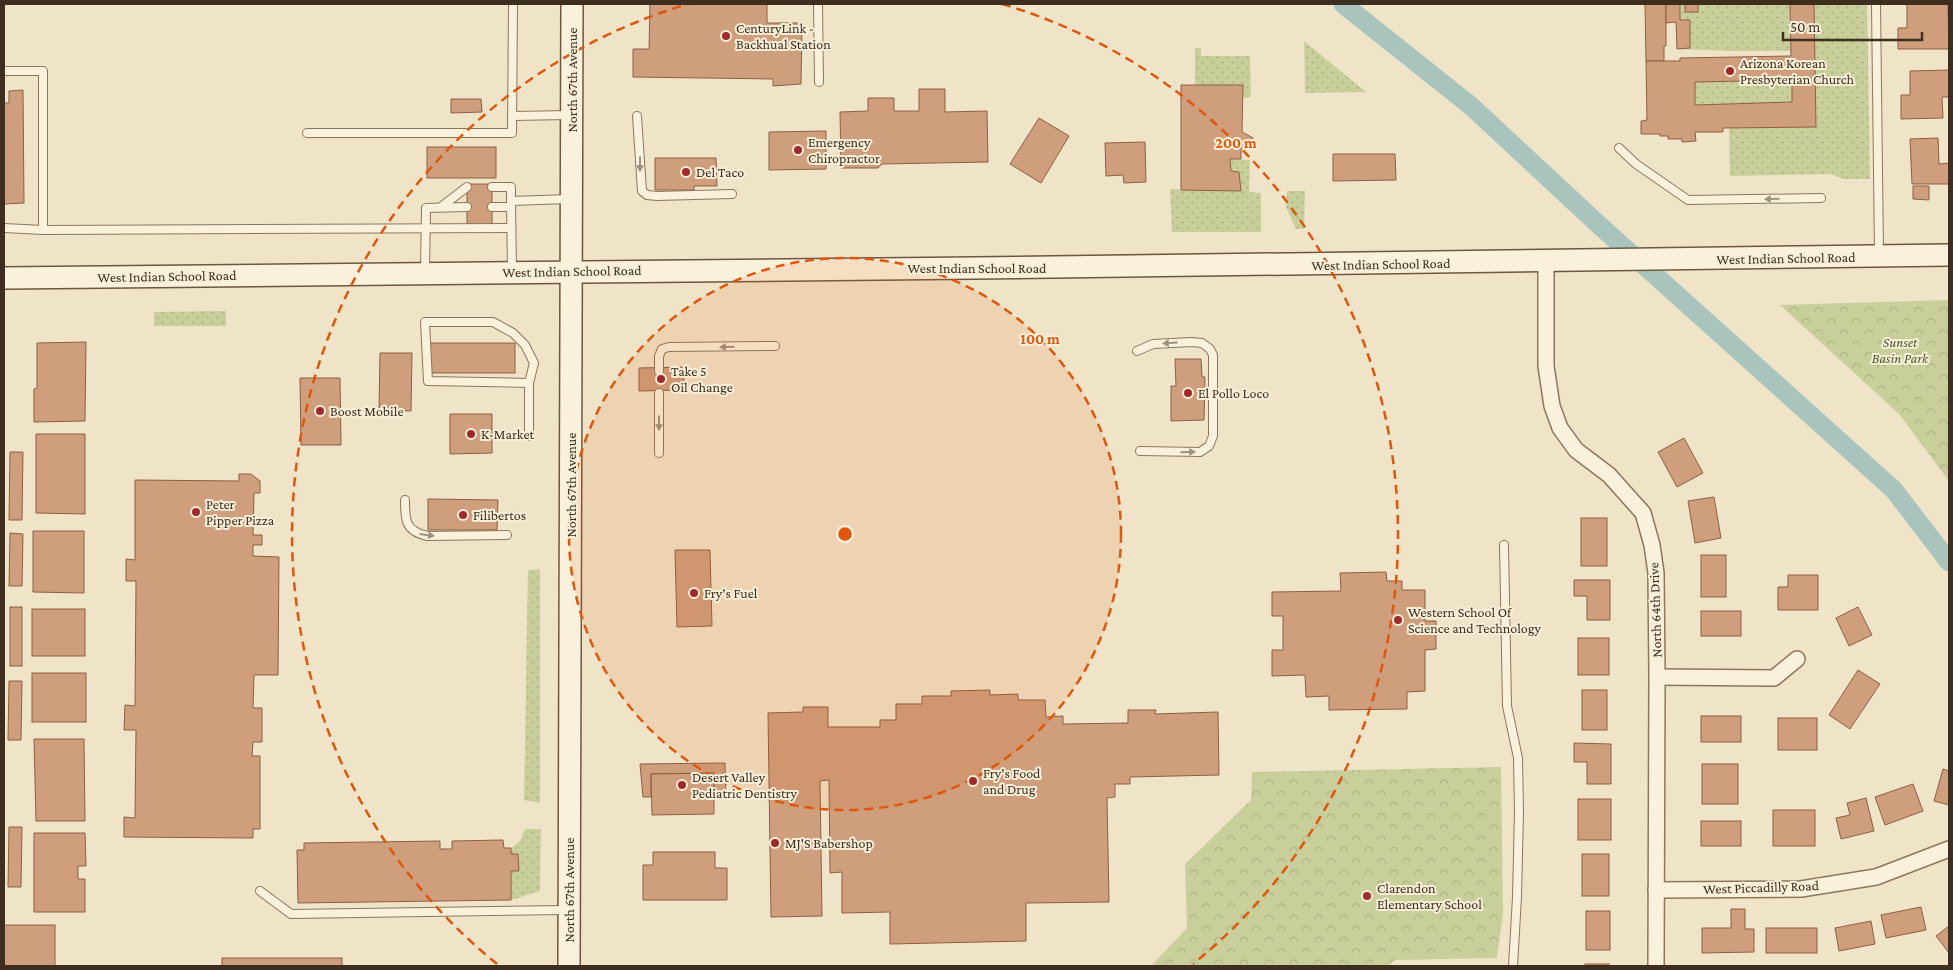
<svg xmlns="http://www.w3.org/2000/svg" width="1953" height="970" font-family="'Crimson Pro',serif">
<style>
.grass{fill:url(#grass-dots)}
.park{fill:url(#park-crowns)}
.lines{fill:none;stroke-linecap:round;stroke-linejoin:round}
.canal{stroke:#a9c4bc;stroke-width:19}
.building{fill:#cf9f7d;stroke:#8d5f41;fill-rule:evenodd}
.lane-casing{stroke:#8d765c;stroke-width:10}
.street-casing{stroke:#8d765c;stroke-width:18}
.secondary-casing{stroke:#6f573f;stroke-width:24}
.lane{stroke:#faf1dc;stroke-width:8}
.street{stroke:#faf1dc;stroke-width:15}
.secondary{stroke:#faf1dc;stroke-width:21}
.oneway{fill:#9c907e}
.ring{fill:none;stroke:#df570d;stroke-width:2.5;stroke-dasharray:9 6}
.poi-dot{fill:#9e2a2b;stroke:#f7eed8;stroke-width:2}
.labels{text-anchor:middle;stroke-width:4;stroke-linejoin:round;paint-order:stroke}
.poi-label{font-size:14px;fill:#3d2e20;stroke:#f7eed8;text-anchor:start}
.street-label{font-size:14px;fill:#3d2e20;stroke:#f7eed8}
.park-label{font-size:14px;font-style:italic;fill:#4d5a26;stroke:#f7eed8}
.centre{fill:#df570d;stroke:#f7eed8;stroke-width:2.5}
.ring-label{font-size:15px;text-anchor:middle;font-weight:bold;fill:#df570d;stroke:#f7eed8;stroke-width:4;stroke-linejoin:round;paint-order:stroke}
</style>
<defs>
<pattern id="grass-dots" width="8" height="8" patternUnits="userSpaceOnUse" patternTransform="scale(1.25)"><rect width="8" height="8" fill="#c9cf9b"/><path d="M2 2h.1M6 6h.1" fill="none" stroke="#aeb285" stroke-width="1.8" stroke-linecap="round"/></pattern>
<pattern id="park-crowns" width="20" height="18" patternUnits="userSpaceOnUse" patternTransform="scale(1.25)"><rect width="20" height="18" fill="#c9cf9b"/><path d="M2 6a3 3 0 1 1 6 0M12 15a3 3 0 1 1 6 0" fill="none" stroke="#aeb285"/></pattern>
</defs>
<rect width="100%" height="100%" fill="#f0e4c8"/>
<!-- grass -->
<g class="grass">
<path d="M1675,4H1790L1791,51H1729L1677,49Z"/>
<path d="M1814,4H1867L1870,179H1843L1831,174L1730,176L1729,128L1816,127Z"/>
<path d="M1304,41L1366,92L1305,93Z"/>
<path d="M1195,48H1201V56H1250L1251,97L1243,98V85H1195Z"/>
<path d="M1792,80V102L1695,105V82Z"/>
<path d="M1230,159L1250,160L1249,192L1261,193V232H1172L1170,189L1241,191L1239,172L1231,171Z"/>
<path d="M1287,191H1305L1304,229H1296L1286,207Z"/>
<path d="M226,311V326H154V312Z"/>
<path d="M540,569V803L524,800L528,570Z"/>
<path d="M525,829H541L540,891L511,900V871H519L518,854H511V848L520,841Z"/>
</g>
<!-- park -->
<g class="park">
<path d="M1949,300V481L1899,414L1780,305Z"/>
<path d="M1501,767L1503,913L1497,958L1395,960L1388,966H1151L1187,928L1185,864L1251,800L1252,772Z"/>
</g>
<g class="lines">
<!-- canal -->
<path class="canal" d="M1343,4L1471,106L1599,225L1894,490L1949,562"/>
</g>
<!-- building -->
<g class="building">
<path d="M650,4H767V23H802L801,84L773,86V79L633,77V49H649Z"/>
<path d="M1645,4H1666V46H1664V61H1646Z"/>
<path d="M1666,4H1680V20H1690V48L1677,49L1676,22L1666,23Z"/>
<rect x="1685" y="4" width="13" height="8"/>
<path d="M1790,4H1814L1816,127L1723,128V132H1695L1696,141L1682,142V139H1668V136H1660V134H1641V121L1647,120L1646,61H1680V58L1791,56ZM1792,80V102L1695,105V82Z"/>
<path d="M1907,4H1948L1949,49H1898V28H1907Z"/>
<path d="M1949,70V97H1942L1943,118L1901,119V95H1910V71Z"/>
<path d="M1181,85H1243L1242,132L1253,138L1252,143L1250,146L1241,149V159H1230L1231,171L1239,172L1241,191L1181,190Z"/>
<path d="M919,89H945V112L987,111L988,162L882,164L878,168H841L840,112L868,111V98H894V111H919Z"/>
<path d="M23,90L24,203L4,204V103H9V91Z"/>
<path d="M451,99H481L482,112L451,113Z"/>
<path d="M1039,118L1069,136L1041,183L1010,164Z"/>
<path d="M826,131V169L769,170V132Z"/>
<path d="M1938,138L1939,164L1949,163V184H1912L1910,139Z"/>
<path d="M1145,142L1146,182L1124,183L1123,175L1106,176L1105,143Z"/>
<rect x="427" y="147" width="69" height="31"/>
<path d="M1333,154H1395L1396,180L1333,181Z"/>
<path d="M655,158H716L717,186H694V190H655Z"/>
<rect x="467" y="184" width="25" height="42"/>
<path d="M1913,186H1929V200L1913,199Z"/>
<path d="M86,342L85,421L34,422V389L37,388V343Z"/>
<rect x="430" y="343" width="85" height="30"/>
<path d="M380,353H412L411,411L379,410Z"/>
<path d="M1175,359H1201L1202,377H1205L1204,420L1171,421V386H1176Z"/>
<path d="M684,367V390L639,391V368Z"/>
<path d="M300,378H340L341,445H301Z"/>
<path d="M450,414H492V453L450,454Z"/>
<path d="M36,434H85V514L36,513Z"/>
<path d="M1684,438L1703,473L1677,487L1658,452Z"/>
<path d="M10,452H23L22,520H9Z"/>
<path d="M239,474H251L260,481V493H254L253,535H262V545H253V556L279,557L278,675H254L253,708H262V742H253L252,756H260V829H253V838L124,837V817L135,818L136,730H124L125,705L135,706L136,581H126V559L135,560V480L239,481Z"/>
<path d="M1714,497L1721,538L1695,543L1688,501Z"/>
<path d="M428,499L498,500L497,530H428Z"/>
<rect x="1581" y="518" width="26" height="48"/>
<path d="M33,531H84V593L33,592Z"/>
<path d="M10,533L23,534L22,586H9Z"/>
<path d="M675,550H710L712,626L677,627Z"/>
<rect x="1701" y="555" width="25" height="42"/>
<path d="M1386,572L1387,581H1402V590H1425V621H1436V649L1425,650V691L1407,692V709L1329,710V696L1306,697L1305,675L1272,676V650H1283V616H1272V592L1341,591L1340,573Z"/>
<path d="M1788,575H1818V610H1778V587H1788Z"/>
<path d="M1574,580H1610V620H1587V596H1574Z"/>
<rect x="10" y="607" width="12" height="59"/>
<path d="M1858,607L1872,635L1849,646L1836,618Z"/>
<rect x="32" y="609" width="53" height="47"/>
<rect x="1701" y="611" width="40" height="25"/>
<rect x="1578" y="638" width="31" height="37"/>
<path d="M1858,670L1880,684L1850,729L1829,715Z"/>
<rect x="32" y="673" width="54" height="49"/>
<path d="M9,681H22L21,740H8Z"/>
<path d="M990,690V695L1018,694V700H1045L1046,717L1063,716V724L1128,723V710H1156L1155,714L1218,712L1219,775L1130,777V784H1115V797L1107,798L1109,902L1026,903V941L890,944V912L842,913V872L830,873L829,780L820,781L822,916L771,917L768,713L803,712V707H828V727H880V720H896V704H922V696H951V691Z"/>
<rect x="1582" y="690" width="25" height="40"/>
<rect x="1701" y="716" width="40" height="26"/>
<rect x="1778" y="718" width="39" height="32"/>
<path d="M34,739H84L85,821H36Z"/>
<path d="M1574,743L1611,744V784H1587V762H1574Z"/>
<path d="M725,763L726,797L714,798V773L651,774V797H643L640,764Z"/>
<rect x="1702" y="764" width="36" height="40"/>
<path d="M1943,769L1949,771V805L1934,801Z"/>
<path d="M714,773V814L652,815L651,774Z"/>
<path d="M1913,784L1923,811L1885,825L1875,797Z"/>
<path d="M1866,798L1874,831L1841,839L1836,818L1850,815L1847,803Z"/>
<rect x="1578" y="799" width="33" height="41"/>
<rect x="1773" y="810" width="42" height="36"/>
<rect x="1701" y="821" width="40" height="25"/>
<path d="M9,827H22L21,887H8Z"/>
<path d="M34,833H85L86,866H78V879H85V912H34Z"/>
<path d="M503,840L504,848H511V854H518L519,871H511V900L298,903L297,850H304V843L440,841V849H452V841Z"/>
<path d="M653,852H715V868H727V900H643V865H653Z"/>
<rect x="1582" y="854" width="27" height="42"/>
<path d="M1921,907L1926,930L1886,938L1881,915Z"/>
<path d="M1731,909H1745V929H1754V952L1702,953V928H1731Z"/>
<rect x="1586" y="911" width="24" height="39"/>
<path d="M1871,921L1875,944L1839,951L1835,928Z"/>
<rect x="4" y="925" width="51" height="41"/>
<path d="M1949,926V953L1936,936Z"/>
<rect x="1766" y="928" width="51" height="25"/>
<rect x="222" y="958" width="120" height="8"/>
<rect x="1585" y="964" width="24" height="2"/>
</g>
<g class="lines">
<!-- lane casing -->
<g class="lane-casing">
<g id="lane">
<path d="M818,4L819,82"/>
<path d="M1876,4L1879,254"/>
<path d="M4,71H43V230L4,228"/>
<path d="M512,116L570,115"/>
<path d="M637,116L642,191L647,195L657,196L732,194"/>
<path d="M307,133H512L513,4"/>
<path d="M1619,148L1636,164L1688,200L1821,198"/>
<path d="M492,187H511V201"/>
<path d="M441,207L467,187"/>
<path d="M492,207H511"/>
<path d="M43,230L511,228"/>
<path d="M425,271L426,208L467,207"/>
<path d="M512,272L511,201L569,199"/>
<path d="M1137,351L1153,344L1191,342L1202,343L1210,349L1213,355V436L1209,446L1200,452L1140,451"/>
<path d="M659,371V356L662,349L669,347L775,346"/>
<path d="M529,383L428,381L425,322H493L513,333L525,345L534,363L529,383V436"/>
<path d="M659,393V453"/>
<path d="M405,500C405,520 405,531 427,536L507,535"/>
<path d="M1504,545L1507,706L1518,758L1519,811L1517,897L1513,966"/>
<path d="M260,891L291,914L567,910"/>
</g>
</g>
<!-- street casing -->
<g class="street-casing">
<g id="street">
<path d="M1546,263V366L1552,406L1560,428L1576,450L1609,475L1643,513L1652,545L1656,573L1657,677L1656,966"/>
<path d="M1657,677L1774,678L1797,659"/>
<path d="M1656,890L1801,889L1876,877L1949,849"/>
</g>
</g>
<!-- secondary casing -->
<g class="secondary-casing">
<g id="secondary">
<path d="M4,278C652,270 1301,267 1949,255"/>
<path d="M569,966L572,4"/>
</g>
</g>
<!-- lane -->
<use href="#lane" class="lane"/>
<!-- street -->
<use href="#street" class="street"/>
<!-- secondary -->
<use href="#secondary" class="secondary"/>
</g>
<!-- one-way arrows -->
<defs><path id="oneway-solid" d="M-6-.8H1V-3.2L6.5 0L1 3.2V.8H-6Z" transform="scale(1.25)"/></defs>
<g class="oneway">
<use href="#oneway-solid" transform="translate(640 164) rotate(90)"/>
<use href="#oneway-solid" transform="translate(1772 199) rotate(179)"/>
<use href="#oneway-solid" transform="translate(1170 343) rotate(177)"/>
<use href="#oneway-solid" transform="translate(727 347) rotate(179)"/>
<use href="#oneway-solid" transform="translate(659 423) rotate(90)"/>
<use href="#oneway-solid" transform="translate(1188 452) rotate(-1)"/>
<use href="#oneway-solid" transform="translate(427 535) rotate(7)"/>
</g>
<!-- distance rings -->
<circle cx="845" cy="534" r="276" fill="#df570d" fill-opacity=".12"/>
<g class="ring">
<circle cx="845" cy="534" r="276"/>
<path d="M497 964A553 553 0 0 1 688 4M1002 4A553 553 0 0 1 1193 964"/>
</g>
<!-- markers -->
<g class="poi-dot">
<circle cx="726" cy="36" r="5"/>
<circle cx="1730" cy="71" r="5"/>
<circle cx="798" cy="150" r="5"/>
<circle cx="686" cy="172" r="5"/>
<circle cx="661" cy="379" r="5"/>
<circle cx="1188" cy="393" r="5"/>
<circle cx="320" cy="411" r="5"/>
<circle cx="471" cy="434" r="5"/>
<circle cx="196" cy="512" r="5"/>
<circle cx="463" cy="515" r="5"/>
<circle cx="694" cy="593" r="5"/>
<circle cx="1398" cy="620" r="5"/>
<circle cx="973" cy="781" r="5"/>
<circle cx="682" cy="785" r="5"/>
<circle cx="775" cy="843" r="5"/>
<circle cx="1367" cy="896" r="5"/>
</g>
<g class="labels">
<!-- poi labels -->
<g class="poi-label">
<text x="736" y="33">CenturyLink -<tspan x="736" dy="16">Backhual Station</tspan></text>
<text x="1740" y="68">Arizona Korean<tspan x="1740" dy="16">Presbyterian Church</tspan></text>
<text x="808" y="147">Emergency<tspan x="808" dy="16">Chiropractor</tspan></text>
<text x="696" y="177">Del Taco</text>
<text x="671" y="376">Take 5<tspan x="671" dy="16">Oil Change</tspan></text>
<text x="1198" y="398">El Pollo Loco</text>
<text x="330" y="416">Boost Mobile</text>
<text x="481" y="439">K-Market</text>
<text x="206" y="509">Peter<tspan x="206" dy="16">Pipper Pizza</tspan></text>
<text x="473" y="520">Filibertos</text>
<text x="704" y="598">Fry's Fuel</text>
<text x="1408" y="617">Western School Of<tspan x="1408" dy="16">Science and Technology</tspan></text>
<text x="983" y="778">Fry's Food<tspan x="983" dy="16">and Drug</tspan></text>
<text x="692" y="782">Desert Valley<tspan x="692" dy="16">Pediatric Dentistry</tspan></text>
<text x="785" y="848">MJ'S Babershop</text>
<text x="1377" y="893">Clarendon<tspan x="1377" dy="16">Elementary School</tspan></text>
</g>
<!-- street labels -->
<g class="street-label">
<text transform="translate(572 80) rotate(-90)" y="5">North 67th Avenue</text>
<text transform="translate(1786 258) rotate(-1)" y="5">West Indian School Road</text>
<text transform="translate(1381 264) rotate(-1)" y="5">West Indian School Road</text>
<text x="977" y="273">West Indian School Road</text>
<text transform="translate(572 271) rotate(-1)" y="5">West Indian School Road</text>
<text transform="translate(167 276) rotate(-1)" y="5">West Indian School Road</text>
<text transform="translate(571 485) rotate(-90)" y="5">North 67th Avenue</text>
<text transform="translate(1655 610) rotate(-92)" y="5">North 64th Drive</text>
<text transform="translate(1761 887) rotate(-2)" y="5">West Piccadilly Road</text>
<text transform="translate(569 890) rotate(-90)" y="5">North 67th Avenue</text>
</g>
<!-- park labels -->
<g class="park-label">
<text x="1900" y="347">Sunset<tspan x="1900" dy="16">Basin Park</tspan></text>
</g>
</g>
<circle cx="845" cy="534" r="8" class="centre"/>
<g class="ring-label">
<text x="1236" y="148">200 m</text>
<text x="1040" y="344">100 m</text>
</g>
<!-- border -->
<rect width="1953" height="970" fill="none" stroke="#3d2e20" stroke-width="10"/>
<!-- scale -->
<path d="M1783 32v8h139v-8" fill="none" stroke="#3d2e20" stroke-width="2.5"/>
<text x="1790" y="32" font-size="15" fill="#3d2e20" stroke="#f7eed8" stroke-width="4" paint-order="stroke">50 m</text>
</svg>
